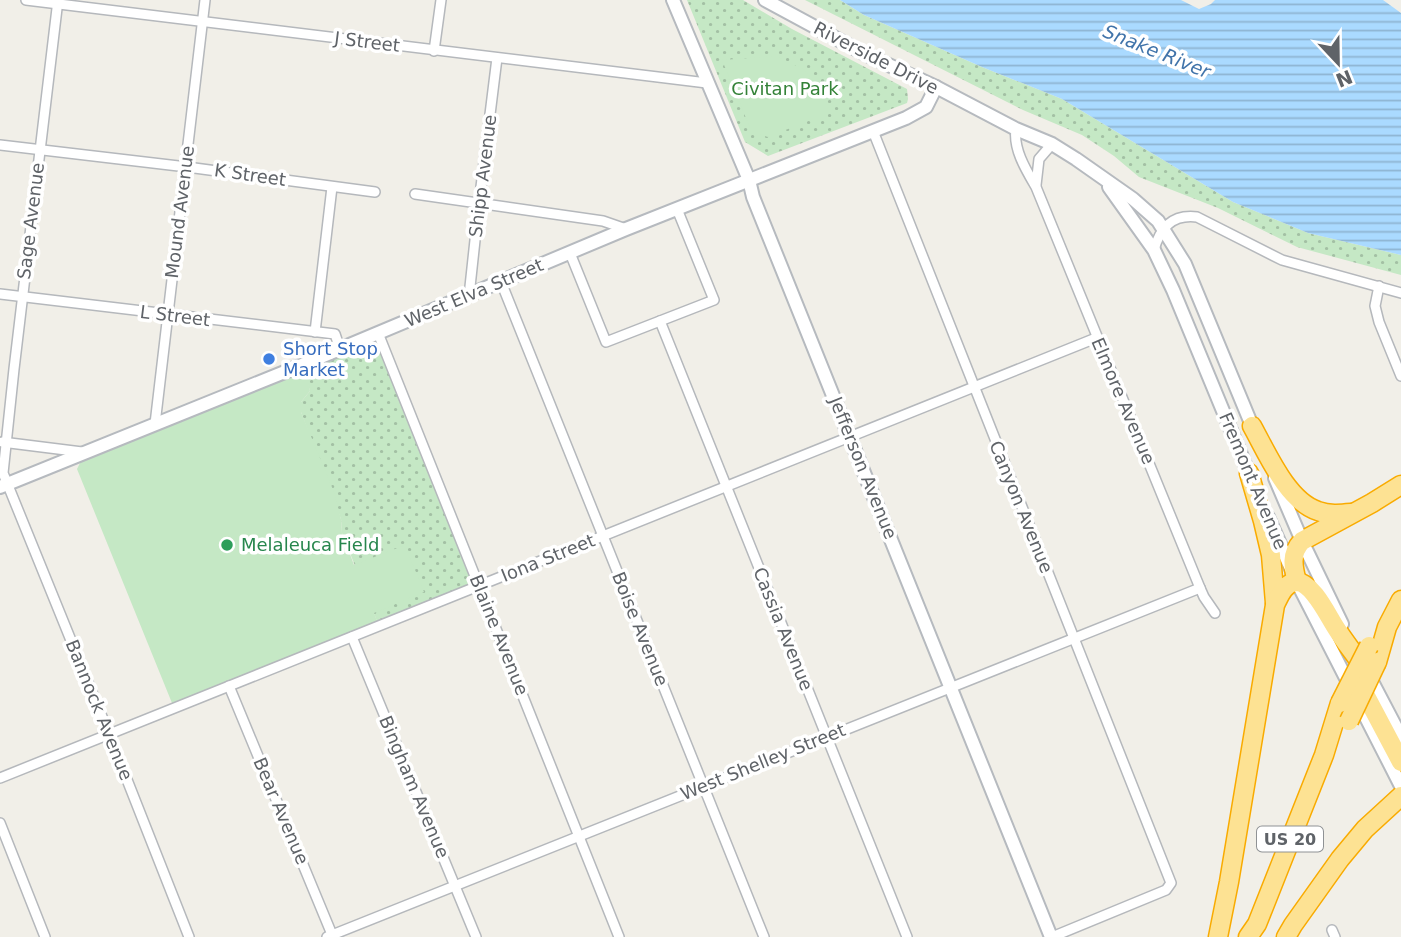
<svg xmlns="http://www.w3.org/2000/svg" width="1401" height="937" font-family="'DejaVu Sans',sans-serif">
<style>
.green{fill:url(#green-dots)}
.pitch{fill:#c5e8c5}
.water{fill:url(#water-rules)}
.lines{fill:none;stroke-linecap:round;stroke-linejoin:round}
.street-casing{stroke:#b5b8bc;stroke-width:12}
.secondary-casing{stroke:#b6babf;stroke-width:16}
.highway-casing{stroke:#f9ab00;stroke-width:21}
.street{stroke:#fff;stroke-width:9}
.secondary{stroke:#fff;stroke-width:12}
.highway{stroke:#fde293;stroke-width:18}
.highway-bridge-casing{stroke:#f9ab00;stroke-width:21;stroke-linecap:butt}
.highway-bridge{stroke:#fde293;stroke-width:18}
.shop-dot{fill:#3f7fe0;stroke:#fff;stroke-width:2.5}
.leisure-dot{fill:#2e9e5b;stroke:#fff;stroke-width:2.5}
.labels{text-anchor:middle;stroke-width:7;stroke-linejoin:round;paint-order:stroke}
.shield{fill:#fff;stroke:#8f9295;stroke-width:2}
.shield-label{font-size:16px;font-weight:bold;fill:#5f6368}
.street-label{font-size:18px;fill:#5f6368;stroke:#fff}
.park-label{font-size:18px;fill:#348238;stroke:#fff}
.shop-label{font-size:18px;fill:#366cbe;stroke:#fff;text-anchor:start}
.leisure-label{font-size:18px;fill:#27864d;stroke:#fff;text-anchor:start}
.water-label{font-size:19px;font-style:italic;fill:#4174aa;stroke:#fff}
</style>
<defs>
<pattern id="green-dots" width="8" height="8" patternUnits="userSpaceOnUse" patternTransform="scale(1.75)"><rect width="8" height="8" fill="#c5e8c5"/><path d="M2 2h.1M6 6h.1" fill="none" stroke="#a3c0a4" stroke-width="1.8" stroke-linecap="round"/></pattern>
<pattern id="water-rules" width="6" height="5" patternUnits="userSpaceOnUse" patternTransform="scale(1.75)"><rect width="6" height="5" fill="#aadaff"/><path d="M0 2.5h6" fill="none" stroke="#8eb4d2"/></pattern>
</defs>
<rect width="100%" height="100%" fill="#f1efe8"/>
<!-- green -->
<g class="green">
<path d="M687,0H743L792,29L907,89L908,99L907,103L768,156L745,142Z"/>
<path d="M805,0H840L864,15L982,67L1062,99L1233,202L1308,233L1401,255V275L1297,247L1218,208L1139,177L1114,156L1082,135L1023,110Z"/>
<path d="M378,333L479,585L379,626L342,533L341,519L301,412V402L310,391L302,365Z"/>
</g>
<!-- pitch -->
<g class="pitch">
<path d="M776,56L805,70L833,111L768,137L758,134L750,128L722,60Z"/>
<path d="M302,365L307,376L310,391L301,402V412L334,492L341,519L342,533L354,565L405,545L424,592L374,613L379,626L174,708L77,469L85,453Z"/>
</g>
<!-- water -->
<path class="water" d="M840,0H1181L1199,9L1211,4L1215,0H1383L1401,13V255L1308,233L1233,202L1062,99L982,67L864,15Z"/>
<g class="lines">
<!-- street casing -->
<g class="street-casing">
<g id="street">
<path d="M26,0L707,83"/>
<path d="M58,0L14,369L3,473L109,734L189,937"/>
<path d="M434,51L441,0"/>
<path d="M1016,129C1013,149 1026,170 1036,187L1200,588L1204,597L1215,613"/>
<path d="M873,131L1171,883L1166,890L1052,937"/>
<path d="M0,145L187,167L375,192"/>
<path d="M1036,185L1039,159L1052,144"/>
<path d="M415,194L603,221L626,229"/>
<path d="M677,209L714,300L660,321L907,937"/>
<path d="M1154,250C1160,228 1172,214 1197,217L1282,260L1401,293"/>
<path d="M570,253L606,342L660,321"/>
<path d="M501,282L764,937"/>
<path d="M1379,286L1375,306L1379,322L1401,376"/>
<path d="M0,294L335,334L340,349"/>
<path d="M469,296L479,203L497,58"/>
<path d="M315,332L332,187"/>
<path d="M378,333L619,937"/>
<path d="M155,424L205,0"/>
<path d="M2,442L82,452"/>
<path d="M352,637L476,937"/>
<path d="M229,686L333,937"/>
<path d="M0,778L1096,338"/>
<path d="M0,823L45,937"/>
<path d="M1332,930L1335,937"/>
<path d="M327,937L1200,588"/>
</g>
</g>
<!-- secondary casing -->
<g class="secondary-casing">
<g id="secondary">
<path d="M673,0L749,180L753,197L1051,937"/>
<path d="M765,0L865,54L936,87L1016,129L1052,144L1076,159L1133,199L1158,221L1185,264L1255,433"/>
<path d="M1109,187L1154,250L1173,290L1252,481"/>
<path d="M1275,478L1302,541L1342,624"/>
<path d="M0,487L297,367L626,229L906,118L926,107L936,87"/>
<path d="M1268,517L1297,582L1401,786"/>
<path d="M1368,674L1401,737"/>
</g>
</g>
<!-- highway casing -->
<g class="highway-casing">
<g id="highway">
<path d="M1252,426C1267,453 1287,501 1318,511C1329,515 1340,514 1351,513"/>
<path d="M1249,473L1263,521L1271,555L1275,603"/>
<path d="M1297,582C1293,567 1290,554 1302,541L1372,503L1401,485"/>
<path d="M1377,662L1387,627L1401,600"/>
<path d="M1357,679L1401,762"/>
<path d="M1218,937L1229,882L1275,605C1279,597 1284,582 1297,582C1313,583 1328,616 1336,628C1344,641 1354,653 1362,665"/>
<path d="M1248,937L1257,924L1324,755L1340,703"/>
<path d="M1286,937L1293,925L1340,859L1365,829L1401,796"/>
</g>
</g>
<!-- street -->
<use href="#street" class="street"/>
<!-- secondary -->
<use href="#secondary" class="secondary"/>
<!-- highway -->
<use href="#highway" class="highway"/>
<!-- highway-bridge casing -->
<g class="highway-bridge-casing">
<g id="highway-bridge">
<path d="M1340,703L1369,646"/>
<path d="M1349,721L1377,662"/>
</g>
</g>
<!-- highway-bridge -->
<use href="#highway-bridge" class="highway-bridge"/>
</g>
<!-- markers -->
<circle class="shop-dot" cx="269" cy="359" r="7"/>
<circle class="leisure-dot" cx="227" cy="545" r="7"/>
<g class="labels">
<!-- shield labels -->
<rect class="shield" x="1257" y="826.5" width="66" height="25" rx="5"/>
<g class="shield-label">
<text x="1290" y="845">US 20</text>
</g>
<!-- street labels -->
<g class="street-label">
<text transform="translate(367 42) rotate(7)" y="6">J Street</text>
<text transform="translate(876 58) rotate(27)" y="6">Riverside Drive</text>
<text transform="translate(250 175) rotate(8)" y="6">K Street</text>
<text transform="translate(483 176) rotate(-83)" y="6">Shipp Avenue</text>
<text transform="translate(180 212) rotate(-83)" y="6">Mound Avenue</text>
<text transform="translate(31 221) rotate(-83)" y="6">Sage Avenue</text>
<text transform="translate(474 293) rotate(-23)" y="6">West Elva Street</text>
<text transform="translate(175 316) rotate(7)" y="6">L Street</text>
<text transform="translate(1123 401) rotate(67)" y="6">Elmore Avenue</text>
<text transform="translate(863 468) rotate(68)" y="6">Jefferson Avenue</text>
<text transform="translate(1253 481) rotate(67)" y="6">Fremont Avenue</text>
<text transform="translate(1021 507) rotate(68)" y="6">Canyon Avenue</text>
<text transform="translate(548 558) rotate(-22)" y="6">Iona Street</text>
<text transform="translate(640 629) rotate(68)" y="6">Boise Avenue</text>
<text transform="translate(783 629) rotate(68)" y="6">Cassia Avenue</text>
<text transform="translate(499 635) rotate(68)" y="6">Blaine Avenue</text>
<text transform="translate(99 710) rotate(68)" y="6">Bannock Avenue</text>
<text transform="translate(763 762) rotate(-22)" y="6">West Shelley Street</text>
<text transform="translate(414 787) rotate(67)" y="6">Bingham Avenue</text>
<text transform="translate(281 811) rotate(67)" y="6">Bear Avenue</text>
</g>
<!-- park labels -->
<g class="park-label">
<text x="785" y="95">Civitan Park</text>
</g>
<!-- shop labels -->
<g class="shop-label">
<text x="283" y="355">Short Stop<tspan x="283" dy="21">Market</tspan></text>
</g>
<!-- leisure labels -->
<g class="leisure-label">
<text x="241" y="551">Melaleuca Field</text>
</g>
<!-- water labels -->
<g class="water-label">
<text transform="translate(1157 51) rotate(22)" y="7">Snake River</text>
</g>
</g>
<!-- north arrow -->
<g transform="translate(1338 63) rotate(158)" stroke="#ffffff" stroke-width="5" paint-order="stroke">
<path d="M0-5L12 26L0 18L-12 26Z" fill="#5f6368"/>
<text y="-10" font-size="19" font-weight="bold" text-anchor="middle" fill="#5f6368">N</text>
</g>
</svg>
